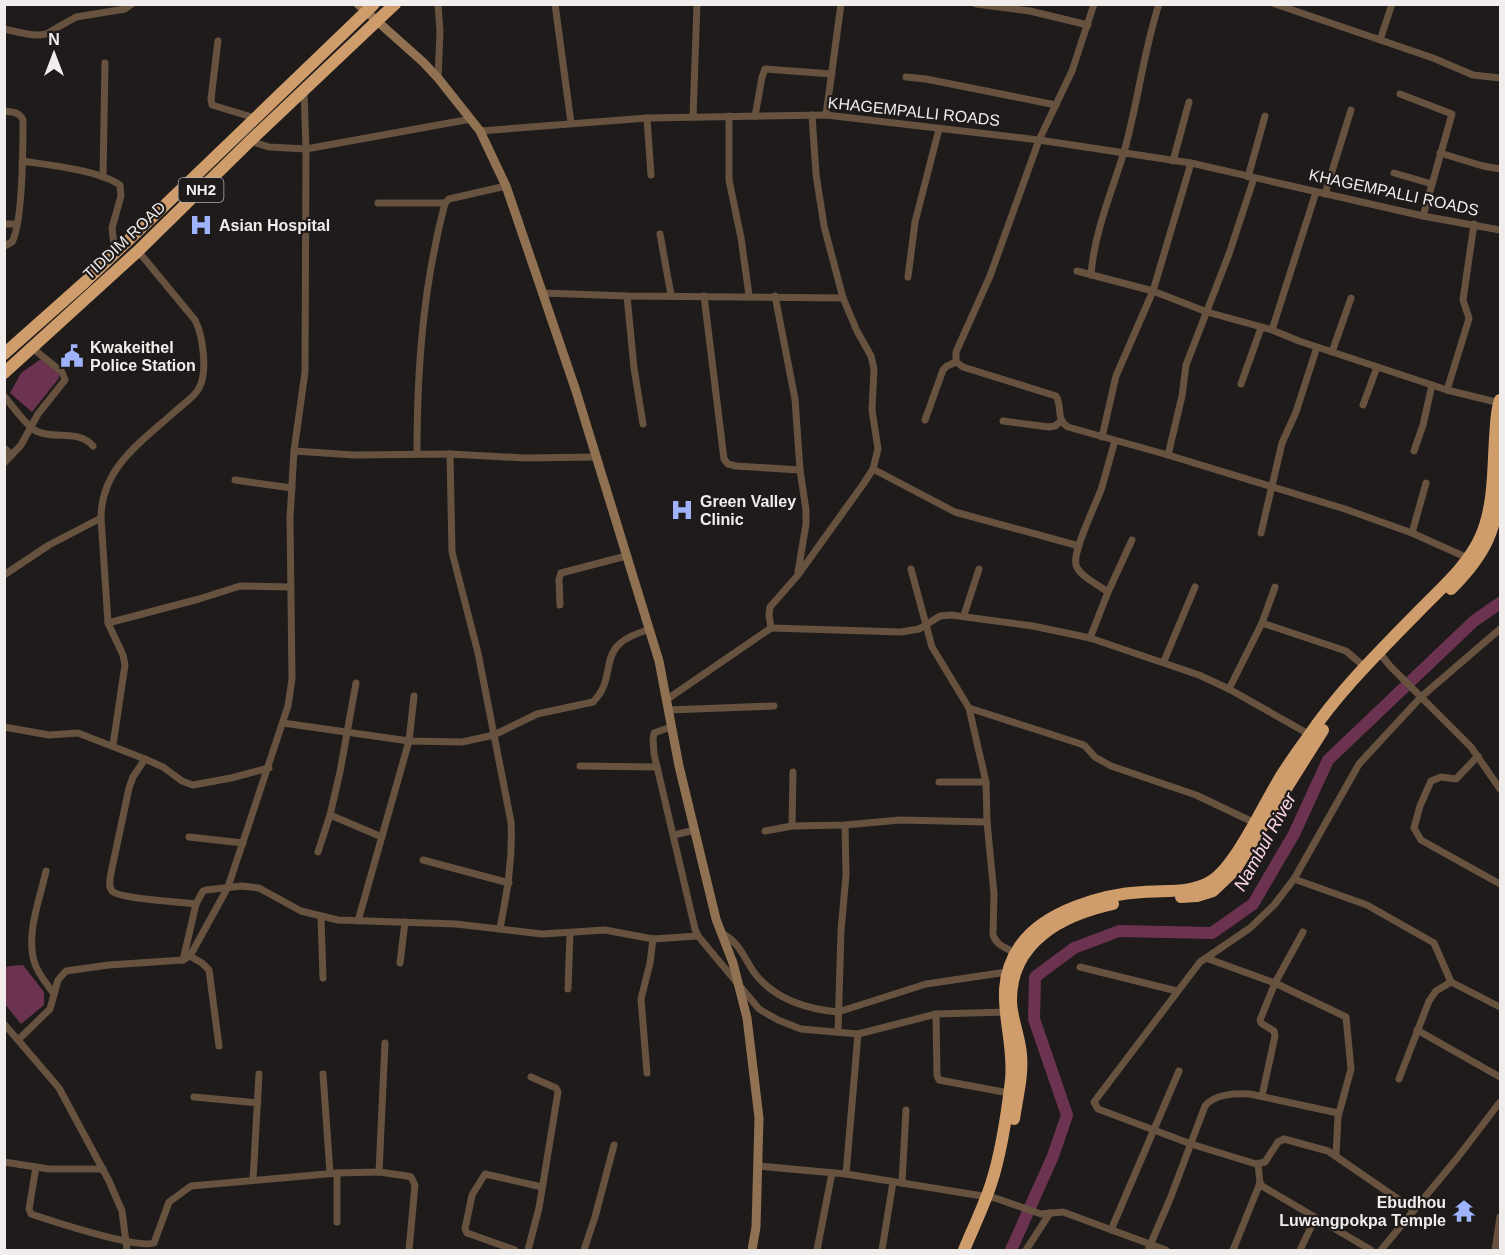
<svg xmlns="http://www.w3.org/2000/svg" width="1505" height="1255" font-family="Arial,sans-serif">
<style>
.water{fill:#6b3350}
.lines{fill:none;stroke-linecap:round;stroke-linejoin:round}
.river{stroke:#6b3350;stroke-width:12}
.street{stroke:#66523f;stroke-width:7}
.secondary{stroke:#907151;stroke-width:9}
.highway{stroke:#cf9d6c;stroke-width:12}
.labels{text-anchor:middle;stroke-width:4.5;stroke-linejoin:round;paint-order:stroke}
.shield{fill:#1e1b1a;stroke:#b1aead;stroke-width:1.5}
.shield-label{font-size:15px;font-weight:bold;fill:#f0edec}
.street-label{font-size:16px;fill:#f0edec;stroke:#1e1b1a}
.poi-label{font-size:16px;font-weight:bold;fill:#f0edec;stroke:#1e1b1a;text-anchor:start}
.water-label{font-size:18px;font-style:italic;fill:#fbd5e6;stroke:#1e1b1a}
</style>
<rect width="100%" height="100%" fill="#1e1b1a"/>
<!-- water -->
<g class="water">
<path d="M41,359L59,372V378L32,412L10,393L21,373Z"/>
<path d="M23,965L44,992V1005L21,1024L5,1004L4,968L9,966Z"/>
</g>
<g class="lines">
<!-- river -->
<path class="river" d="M1011,1250L1053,1156L1067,1115L1034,1019L1035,977L1074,948L1119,931L1212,933L1253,904L1294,834L1328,760L1474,621L1500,603"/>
<!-- street -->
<g class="street">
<path d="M438,4L440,32L438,78"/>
<path d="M555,4L571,123"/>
<path d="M976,4L1030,11L1088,25"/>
<path d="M1094,4L1072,71L1039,140L990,276L956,352V362L963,367L1056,396C1063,407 1055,419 1068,427L1168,455L1345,509L1412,533L1470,559"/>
<path d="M1275,4L1433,58L1473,75L1500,78"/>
<path d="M4,29C19,32 32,37 46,34L76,17L125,9L132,4"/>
<path d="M1380,40L1392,4"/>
<path d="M218,41L211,99L212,105L255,118"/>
<path d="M906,77L926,79L1056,105"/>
<path d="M1400,94L1452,114L1423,216"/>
<path d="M4,111C13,112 20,112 23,120C23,147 23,222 12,242L4,246"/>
<path d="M826,115L841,4"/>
<path d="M729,116V180L741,238L749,295"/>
<path d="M755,116L762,77L765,69L832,74"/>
<path d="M693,117L697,4"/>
<path d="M647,118L651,175"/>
<path d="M480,131L647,118L826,115L1039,140L1191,163L1423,216L1500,230"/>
<path d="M250,141L269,147L306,149L471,119"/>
<path d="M1440,153L1483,166L1500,169"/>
<path d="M22,161C48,165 99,170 120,185L121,196L112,228L115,253"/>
<path d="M1173,161L1189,102"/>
<path d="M1394,173L1432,184"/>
<path d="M103,177L105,63"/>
<path d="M1248,177L1265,116"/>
<path d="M1325,194L1351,110"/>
<path d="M378,203H445"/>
<path d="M4,224H17"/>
<path d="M660,234L671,295"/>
<path d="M1077,271L1153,291L1207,312L1272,330L1299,341L1447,390L1500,403"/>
<path d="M1091,275C1094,233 1112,191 1124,152C1138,103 1143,53 1159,4"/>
<path d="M908,277L915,222L939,129"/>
<path d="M543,293L627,296L843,298"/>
<path d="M627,296L634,368L643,424"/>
<path d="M704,296L724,459L728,464L736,466L800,470"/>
<path d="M775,296L795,399L800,470L806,510V524L798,572"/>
<path d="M1272,330L1316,192"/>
<path d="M1332,352L1351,298"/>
<path d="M1241,384L1261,328"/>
<path d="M1447,390L1468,322L1469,318L1463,300L1474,224"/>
<path d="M4,396C12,405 26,426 36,431C54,440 79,429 93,446"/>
<path d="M1363,405L1377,367"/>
<path d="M925,420L943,370L947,366L956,362"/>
<path d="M1003,421L1049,427L1055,426L1061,421"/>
<path d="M1102,437L1116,376L1153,291L1191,163"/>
<path d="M4,448L12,455"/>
<path d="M294,451L354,455L450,454L525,458L597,457"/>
<path d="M1414,451L1423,425L1432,385"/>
<path d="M417,454C417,368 423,287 445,203L449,199L506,186"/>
<path d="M450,454L452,552L478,653L511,822C513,858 507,893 500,928"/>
<path d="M1168,455L1182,396L1186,365L1229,254L1254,178"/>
<path d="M4,463L21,445L38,414L65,380L62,372L32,348"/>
<path d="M873,469L955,512L1079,546"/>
<path d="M235,480L292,488"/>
<path d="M1261,533L1282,443L1296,412L1317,347"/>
<path d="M1412,533L1426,483"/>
<path d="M911,569L932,647L969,708L977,743L986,782L987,822L994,894L993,935C997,946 1006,948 1016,953"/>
<path d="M4,575L49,545L101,518"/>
<path d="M1108,592C1099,585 1079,576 1076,565C1072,552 1095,506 1101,490C1106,474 1110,457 1115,441"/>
<path d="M560,605L559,579L561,573L626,556"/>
<path d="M964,615L979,569"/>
<path d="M108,623L199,599L240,586L290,587"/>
<path d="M1262,623L1346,651L1366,668"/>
<path d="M771,628L769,615L770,607L798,575L864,483L873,469L878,449L872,410L874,369L871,356L857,331L843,298L824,226L816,174L812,115"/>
<path d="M1090,638L1108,592L1132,540"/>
<path d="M1379,652L1390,666L1471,747L1500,789"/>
<path d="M1164,661L1195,587"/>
<path d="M356,683L340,772L330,815L382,837"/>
<path d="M1229,689L1262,623L1275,587"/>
<path d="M666,700L771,628L901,632L919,629L940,616L951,615L1033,626L1090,638L1199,675L1229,689L1312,736"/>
<path d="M969,708L1081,744L1085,746L1095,757L1111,766L1196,795L1255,823"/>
<path d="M668,710L774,706"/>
<path d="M283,723L409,741L462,742L494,735L537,714L593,702C621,674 591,646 648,630"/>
<path d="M4,727L49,735L78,733L145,759"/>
<path d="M671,727L654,733L653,739L654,754L695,929L698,936L759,1009L778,1020L801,1029L858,1034L936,1014L1007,1012"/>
<path d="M113,745L125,665L123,655L108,623L101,518C101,466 145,439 179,408C186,402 195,396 199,388C208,372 203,336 195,320L138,251"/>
<path d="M1478,756L1456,779L1441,777L1431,781L1420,806L1414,828L1421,840L1500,884"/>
<path d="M580,766L657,767"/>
<path d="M269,768L231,778L193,785L182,781L163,767L145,759L133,777L129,788L111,873C110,879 108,886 112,891C119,899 182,902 196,904L203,891L206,890L242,886L259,888L301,911L338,920L456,924L542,934L605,930L653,939L698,936"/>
<path d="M939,782H986"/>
<path d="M792,826L793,772"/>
<path d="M765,831L792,826L845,825L900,820L987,822"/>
<path d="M674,835L695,830"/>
<path d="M189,837L243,843"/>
<path d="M318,852L330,815"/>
<path d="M423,860L509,883"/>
<path d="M46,871C40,899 26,933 34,961C37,973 47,984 54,994"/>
<path d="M1294,879L1367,905L1434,943L1451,982L1500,1007"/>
<path d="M321,918L323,978"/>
<path d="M358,921L409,741L414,696"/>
<path d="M721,933C738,941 743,955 753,971C773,999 806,1009 838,1012L926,984L1007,972"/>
<path d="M190,956L202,963L209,970L219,1046"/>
<path d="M1206,958L1275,983L1346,1017L1351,1069L1338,1117L1336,1155"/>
<path d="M183,960L196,904"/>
<path d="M400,963L405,922"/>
<path d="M1080,967L1177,991"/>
<path d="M568,989L570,933"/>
<path d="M936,1014L937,1075L939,1080L1009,1093"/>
<path d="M4,1024L18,1040"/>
<path d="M1417,1030L1500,1077"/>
<path d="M838,1032L841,931L846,875L845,825"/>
<path d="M647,1073L641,999L650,963L653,939"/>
<path d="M323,1074L330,1173"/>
<path d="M1399,1079L1429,1001L1436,991L1451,982"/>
<path d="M1262,1096L1275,1036L1274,1031L1261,1023L1260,1020L1275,983L1303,932"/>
<path d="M194,1097L258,1103"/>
<path d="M4,1162L49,1169H103"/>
<path d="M1258,1164L1260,1183L1262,1186L1371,1250"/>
<path d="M758,1166L846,1174L995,1198L1041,1214L1063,1212L1166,1250"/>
<path d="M36,1167L29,1209L31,1214C52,1221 137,1249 154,1243L169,1202L191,1186L337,1173L379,1172L407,1176L411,1177L415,1185L409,1250"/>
<path d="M379,1172L385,1043"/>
<path d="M337,1173V1222"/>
<path d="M846,1174L858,1034"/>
<path d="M253,1180L259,1074"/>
<path d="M902,1183L906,1110"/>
<path d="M1414,1210L1328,1151L1284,1139L1278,1142L1265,1162L1256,1164L1191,1144L1098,1109L1094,1102L1200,962L1250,928L1274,905L1294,879L1359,764L1421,697L1500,629"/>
<path d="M1111,1230L1179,1071"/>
<path d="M127,1250L122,1211L109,1181L59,1088L18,1040L50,1009L58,980L66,971L109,965L183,960L190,956L228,887L288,706L292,679L290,518L294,451L305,372L306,149L304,90"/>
<path d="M515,1250L467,1233L465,1229L472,1195L485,1174L542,1187"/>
<path d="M528,1250L539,1208L558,1092L556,1088L531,1077"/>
<path d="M584,1250L595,1217L614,1145"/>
<path d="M817,1250L832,1173"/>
<path d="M882,1250L893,1182"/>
<path d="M1026,1250L1050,1213"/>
<path d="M1148,1250L1170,1199L1205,1106C1214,1094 1236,1093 1250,1094L1338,1113"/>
<path d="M1233,1250L1260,1183"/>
<path d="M1300,1250L1315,1219"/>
<path d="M1381,1250L1458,1157L1500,1102"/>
<path d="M1495,1250L1500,1217"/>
</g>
<!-- secondary -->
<path class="secondary" d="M358,4L423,62L438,78L480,131L506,186L576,391L659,661L679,766L716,919L733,963L747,1018L759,1118L756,1227L752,1250"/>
<!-- highway -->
<g class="highway">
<path d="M4,354L85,282L374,4"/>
<path d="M4,373L138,251L250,141L395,4"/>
<path d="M1451,589C1486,554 1498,528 1500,479"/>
<path d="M1181,897L1197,896L1213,891L1235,870L1323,730"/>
<path d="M1014,1119C1017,1098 1023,1076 1021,1055C1020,1036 1011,1019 1011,1000C1011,941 1063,915 1113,904"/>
<path d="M964,1250C973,1228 984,1206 991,1184C1002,1151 1007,1114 1011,1080C1016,1032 989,991 1020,946C1044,911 1103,894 1143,892C1166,890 1193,894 1213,880C1236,864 1262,808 1277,783C1286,767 1297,752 1308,737C1339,691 1379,652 1418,612C1440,589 1468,566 1481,536C1494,506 1493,470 1495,438C1496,425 1496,411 1500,400"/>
</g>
</g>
<!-- icons -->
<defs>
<g id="hospital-bare" transform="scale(1.8)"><path d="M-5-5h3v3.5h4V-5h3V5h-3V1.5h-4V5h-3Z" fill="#9fb3fd" stroke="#1e1b1a" stroke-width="2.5" paint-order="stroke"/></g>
<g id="civic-bare" transform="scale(1.8)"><path d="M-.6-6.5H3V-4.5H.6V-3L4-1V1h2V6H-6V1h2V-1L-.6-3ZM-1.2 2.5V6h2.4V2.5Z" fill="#9fb3fd" stroke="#1e1b1a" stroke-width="2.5" paint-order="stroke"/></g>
<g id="temple-bare" transform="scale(1.8)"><path d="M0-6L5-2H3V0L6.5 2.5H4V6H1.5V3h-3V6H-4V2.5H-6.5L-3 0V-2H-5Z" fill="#9fb3fd" stroke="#1e1b1a" stroke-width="2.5" paint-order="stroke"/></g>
</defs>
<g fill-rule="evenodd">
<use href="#hospital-bare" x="201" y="225"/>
<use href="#civic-bare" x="72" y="356"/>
<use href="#hospital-bare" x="682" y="510"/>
<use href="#temple-bare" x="1464" y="1211"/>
</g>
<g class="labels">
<!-- shield labels -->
<rect class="shield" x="178.5" y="178" width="45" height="24" rx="4.5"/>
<g class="shield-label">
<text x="201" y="195">NH2</text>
</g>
<!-- street labels -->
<g class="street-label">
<text transform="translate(914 111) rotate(6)" y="6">KHAGEMPALLI ROADS</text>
<text transform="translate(1394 192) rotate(12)" y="6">KHAGEMPALLI ROADS</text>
<text transform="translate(124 240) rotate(-43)" y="6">TIDDIM ROAD</text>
</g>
<!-- poi labels -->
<g class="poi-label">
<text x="219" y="231">Asian Hospital</text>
<text x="90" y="353">Kwakeithel<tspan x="90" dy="18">Police Station</tspan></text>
<text x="700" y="507">Green Valley<tspan x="700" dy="18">Clinic</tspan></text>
<text x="1446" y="1208" text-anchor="end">Ebudhou<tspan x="1446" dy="18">Luwangpokpa Temple</tspan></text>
</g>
<!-- water labels -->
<g class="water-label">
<text transform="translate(1265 842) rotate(-61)" y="6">Nambul River</text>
</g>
</g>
<!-- border -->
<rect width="1505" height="1255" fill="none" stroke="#f0edec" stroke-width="12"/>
<!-- north arrow -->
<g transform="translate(54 54)" stroke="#1e1b1a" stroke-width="4.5" paint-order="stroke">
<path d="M0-4.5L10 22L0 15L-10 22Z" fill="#f0edec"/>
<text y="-9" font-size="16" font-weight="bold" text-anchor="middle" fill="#f0edec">N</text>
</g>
</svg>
